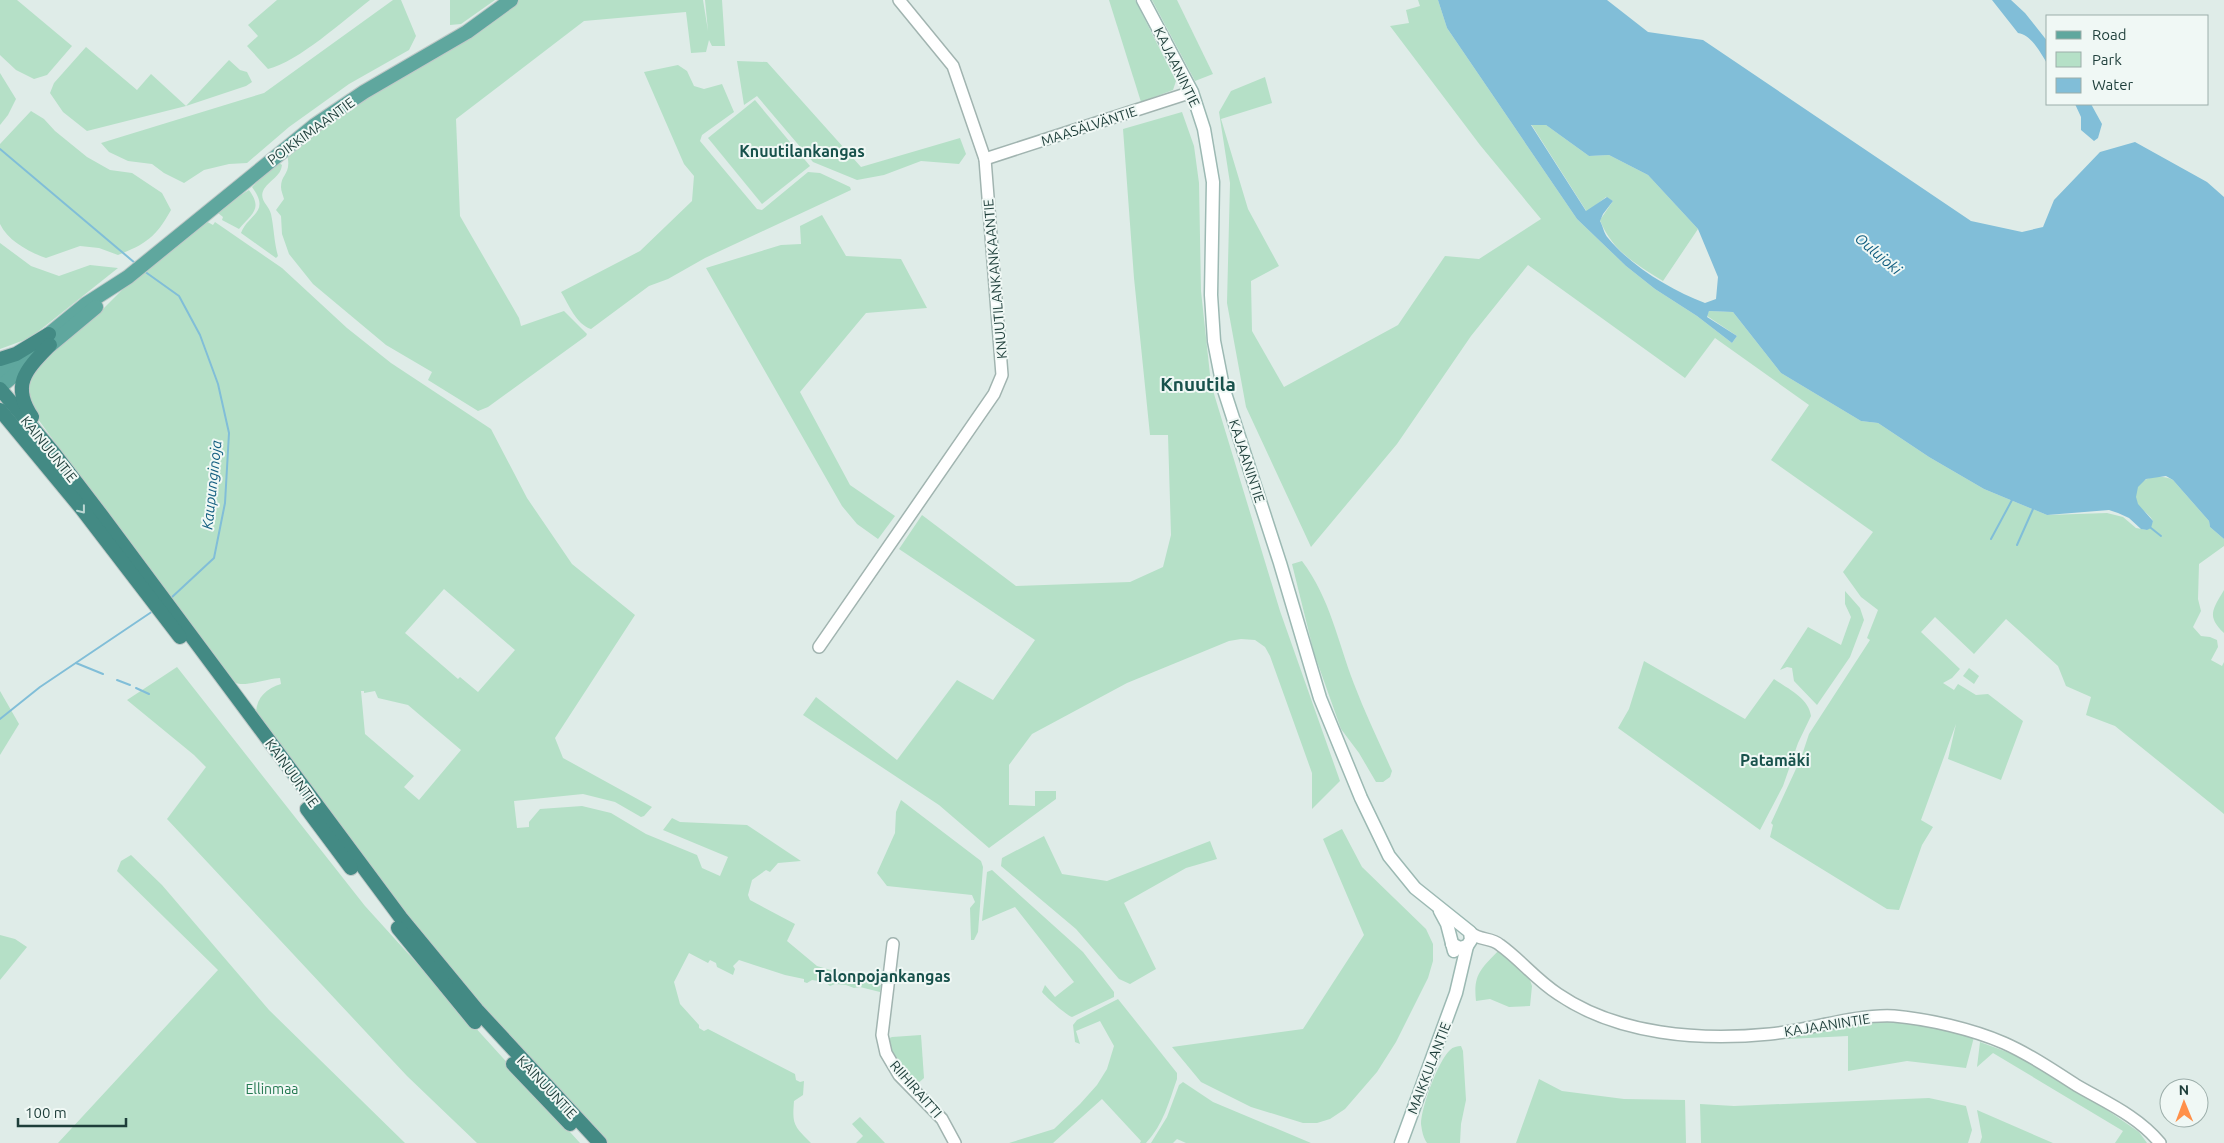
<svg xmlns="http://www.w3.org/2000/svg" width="2224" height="1143" font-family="Ubuntu,sans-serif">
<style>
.green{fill:#b5e0c7;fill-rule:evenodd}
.water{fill:#81bed8;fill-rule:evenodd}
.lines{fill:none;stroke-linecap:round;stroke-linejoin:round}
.stream{stroke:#81bed8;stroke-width:2}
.tertiary-casing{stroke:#a1b4b0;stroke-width:14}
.secondary-casing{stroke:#9cb9b3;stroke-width:15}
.primary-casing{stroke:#c0c9c8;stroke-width:16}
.trunk-casing{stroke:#c0c9c8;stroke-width:16}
.tertiary{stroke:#fff;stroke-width:11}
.secondary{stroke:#fff;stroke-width:12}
.primary{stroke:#5fa79e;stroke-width:14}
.trunk{stroke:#438a84;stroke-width:14}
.oneway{stroke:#bcd7d3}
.labels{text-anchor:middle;stroke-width:4;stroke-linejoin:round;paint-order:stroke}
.street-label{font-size:14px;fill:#1e3e3a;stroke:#f0f8f5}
.park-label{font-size:14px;fill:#247951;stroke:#f0f8f5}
.water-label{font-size:15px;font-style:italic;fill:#125e80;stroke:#f0f8f5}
.quarter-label{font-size:16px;font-weight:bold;fill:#18524c;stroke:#f0f8f5}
.district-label{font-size:19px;font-weight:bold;fill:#18524c;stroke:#f0f8f5}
</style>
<rect width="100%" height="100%" fill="#dfece8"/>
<!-- green -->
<g class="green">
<path d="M0,0H17L72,46L47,75L34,79L16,70L0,55Z"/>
<path d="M277,0H370C344,20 298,62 268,69L247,46L258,36L248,25Z"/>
<path d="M393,0H401L416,36L409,50L349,84L289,127L247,163L229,164L204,170L184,183L164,173L152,164L128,161L109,152L101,143L264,93Z"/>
<path d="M450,0H495L461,24L450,25Z"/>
<path d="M519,0H703L708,31L705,0H722L725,46H712L709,40L706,52L691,53L686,12L584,21L456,119L460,216L519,318L521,326L564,311L587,334L586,336L488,407L478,411L428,380L432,372L386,345L313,284L289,254L282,234L281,216L276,210L284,199C283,195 281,191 281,187C281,173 292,175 287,154L341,112L470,36Z"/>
<path d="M1109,0H1135L1176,81L1173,90L1141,102Z"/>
<path d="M1152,0H1177L1213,74L1195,81Z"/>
<path d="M1418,0H1438L1447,28L1577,219L1626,266L1655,289L1697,316L1732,343L1737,336L1707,316L1709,311L1733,312L1781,373L1861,421L1878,423L1929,457L1984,489L2047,515L2107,513L2123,517L2136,528L2147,530L2153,521C2149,513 2140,510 2137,503C2129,479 2157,472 2173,480L2209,521L2210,527L2224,539V546L2199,564L2198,599L2201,611L2193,627L2201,636L2210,637L2217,640L2218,647L2211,660L2222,666L2224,662V814L2115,726L2086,715L2091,697L2066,686L2058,666L2006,619L1974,654L1935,617L1921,632L1960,669L1952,678L1943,683L1954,690L1958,684L1976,695L1988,694L2023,721L2001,780L1948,759L1956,724L1921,820L1933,827L1922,845L1899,910L1887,909L1770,837L1773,825L1771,823L1801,758L1809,734L1870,640L1867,638L1878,610L1861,597L1843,572L1873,532L1771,460L1809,405L1715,338L1685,378L1528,265L1471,336L1397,444L1311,547L1246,407L1227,303L1230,183L1219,112L1231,91L1265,77L1272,103L1221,119L1248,209L1279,266L1251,281L1252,331L1284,387L1398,325L1445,256L1479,259L1541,219L1480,145L1390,26L1409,23L1406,10L1420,6Z"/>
<path d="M86,47L137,90L151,74L186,106L229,60L240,70L247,72L252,82L246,86L186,106L87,131L63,112L50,93L54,83Z"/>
<path d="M737,61L767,62L861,167L960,138L966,154L959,164L921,161L884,175L857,180L813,162L757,96L744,105Z"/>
<path d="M678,65L687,71L694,86L704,89L722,84L734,112L702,135L700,141L757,209L762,210L808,172L820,173L850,187L851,190L705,258L668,279L649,286L591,329C576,324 569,305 561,292L640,251L692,201L694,176L684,164L644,72Z"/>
<path d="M0,73L16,99L8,115L0,125Z"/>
<path d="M755,100L810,166L762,204L708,138Z"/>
<path d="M31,111L44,119L55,131L87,157L110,170L132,173L162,193L171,210C156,237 146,244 118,255L99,248L80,246L46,258C29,252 8,241 0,224V144Z"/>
<path d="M1182,112L1194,146L1199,183L1201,291L1211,384L1280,611L1340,781L1312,809V773L1270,656L1265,647L1255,640L1241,639L1229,641L1127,683L1032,734L1009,765V805L1035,806V791H1056V799L989,848L939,805L803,715L816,697L897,760L957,680L993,700L1035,640L899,549L922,515L1016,586L1130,582L1163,567L1171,535L1168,435H1150L1134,278L1123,129Z"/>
<path d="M1531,124L1546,125L1589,156L1609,155L1648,175L1698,229L1663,281C1636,264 1612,251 1600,220L1613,201L1606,197L1587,212Z"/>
<path d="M278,162L282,165C281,176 270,180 264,189C258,200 269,205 271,214C274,228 274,242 278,256L276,258L241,233C249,213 271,213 252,187Z"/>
<path d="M249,190C263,209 252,214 239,229L222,220L223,217L218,213H212Z"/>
<path d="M822,215L846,256L901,259L927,308L866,313L800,392L850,485L895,516L878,539L857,524L842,506L706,268L781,245L801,244L800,226Z"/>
<path d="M204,220L213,225L215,222L282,268L347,328L391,363L491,429L527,498L572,564L635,615L555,738L563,758L652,807L644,816L641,817L615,802L583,794L514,801L517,828L529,827V822L540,809L582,806L611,813L646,834L697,855L702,868L720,876L728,857L663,830L672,818L680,822L747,825L801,861L778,863L770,872L766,870L752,880L748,895L750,900L795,924L787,941L817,966L881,985L880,992L860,987L854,988L846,985L835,984L830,986L825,982L812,980L807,983L804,982V979L785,975L739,960L733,966L735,969L733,975L717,967L716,963L710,960L708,963L689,953L674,982L680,1004L699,1025V1028L704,1031L708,1029L795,1074L796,1080L800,1082L804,1081L803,1095L794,1101C792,1125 794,1126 811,1143H608L518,1049L407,917L256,712C257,697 267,688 281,684L280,678C269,678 245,687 236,683C230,680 224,671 219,666L35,415L29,405L27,380L43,360L92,320L129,283ZM444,589L515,650L478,692L460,677L458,679L405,633ZM361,691H364V693L375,691L378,698L408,705L461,750L419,800L404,787L414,776L365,734Z"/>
<path d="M0,243L31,266L59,276L90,265L118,268L30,338L0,349Z"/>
<path d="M1302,561C1330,598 1338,642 1354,684C1365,713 1379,742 1392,771L1390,777L1383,782H1376L1359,753L1341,729L1314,653L1292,564Z"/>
<path d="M2224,590V633C2206,616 2213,609 2224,590Z"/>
<path d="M1845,591L1860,608L1864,620L1850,657L1817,705L1794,681L1792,668L1787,667L1780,670L1808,627L1841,645L1851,617L1845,604Z"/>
<path d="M1644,661L1745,719L1774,679C1787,688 1809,698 1811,716L1798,743L1783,786L1760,830L1618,728L1629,709Z"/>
<path d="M177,667L365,906L580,1143H477L407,1076L167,819L206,767L194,755L127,700Z"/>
<path d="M1969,668L1979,676L1974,684L1963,676Z"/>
<path d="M0,691L19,724L0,755Z"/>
<path d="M901,800L981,861L983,867L978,932L974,940H971L970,908L975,902L972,895L887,886L877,873L895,833L896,812Z"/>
<path d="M1342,829L1362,867L1426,929L1433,944V961L1428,978L1396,1042L1377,1072L1345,1109L1330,1119L1317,1123H1303L1251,1107L1201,1082L1172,1047L1303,1029L1364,935L1323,839Z"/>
<path d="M1044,836L1062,874L1107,881L1210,841L1217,859L1186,868L1124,903L1156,969L1130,984L1119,979L1076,929L1001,866L1002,858Z"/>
<path d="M131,855L162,885L269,1010L405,1143H58L218,970L117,871L121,861Z"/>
<path d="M992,870L1083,952L1114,992V997L1072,1017C1067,1016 1044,995 1042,992L1045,985L1055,997L1074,982L1015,907L982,921L987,872Z"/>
<path d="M0,935L15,939L27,947L0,980Z"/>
<path d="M1499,950L1530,980L1532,986L1530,1006L1509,1007L1490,999L1476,1001C1473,974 1481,969 1499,950Z"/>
<path d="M1118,999L1177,1073V1079C1169,1102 1163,1125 1146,1143H1140L1141,1141L1102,1099L1053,1143H1009L1054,1129L1080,1104L1097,1085L1107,1069L1114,1046L1100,1021L1076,1031L1080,1044L1075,1042L1073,1025L1077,1020Z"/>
<path d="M1884,1020L1909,1022L1974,1037L1966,1068L1907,1061L1848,1071V1036L1745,1041Z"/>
<path d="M921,1035L924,1078L915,1086L893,1061L887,1039L892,1037Z"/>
<path d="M1980,1042L2026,1059L2062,1079L2139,1132L2147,1143H2115L2123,1131L1993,1053L1977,1067Z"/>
<path d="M1461,1046L1463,1051L1466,1100L1461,1124L1460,1143H1427C1423,1137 1422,1131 1421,1124C1421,1108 1438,1061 1450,1050C1453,1047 1457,1046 1461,1046Z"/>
<path d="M1539,1079L1562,1091L1624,1099L1685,1100L1686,1143H1516Z"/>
<path d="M1183,1082L1213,1102L1311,1143H1186L1177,1139L1173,1143H1151L1167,1117L1179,1085Z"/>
<path d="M1929,1098L1966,1106L1972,1130L1968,1143H1701L1700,1104L1734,1106Z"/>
<path d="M1977,1110L2053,1143H1980L1982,1137Z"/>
<path d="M860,1117L885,1143H856L863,1136L852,1124Z"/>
</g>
<!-- water -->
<g class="water">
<path d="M1438,0H1607L1648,32L1703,40L1971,221L2022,232L2043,227L2054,200L2100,152L2135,142L2207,182L2224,197V539L2210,527L2209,521L2173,480L2166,476L2146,479L2138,487L2136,497L2138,504L2153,521L2151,528L2147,530L2141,529L2129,518L2118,513L2109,510L2047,515L1984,489L1929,457L1878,423L1861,421L1781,373L1733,312L1709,311L1707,317L1737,336L1732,343L1697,316L1655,289L1626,266L1577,219L1447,28ZM1531,125H1546L1589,156L1609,155L1648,175L1698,229L1718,277L1716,299L1705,303C1671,290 1632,267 1608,238C1604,234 1603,226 1600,221L1603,214L1613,201L1607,197L1586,211Z"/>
<path d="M1992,0H2011L2025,13L2048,42V65C2041,54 2032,35 2018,33Z"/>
<path d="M2075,104H2091L2102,124L2098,138L2094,141L2081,130V117Z"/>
</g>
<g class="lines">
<!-- stream -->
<g class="stream">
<path d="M0,149L135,263"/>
<path d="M144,271L179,296L200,335L218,384L229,433L225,503L214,558L171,598"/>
<path d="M2151,528L2161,536"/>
<path d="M1991,539L2012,500"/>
<path d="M2017,545L2033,509"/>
<path d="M76,663L103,674"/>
<path d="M117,680L130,685"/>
<path d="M136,688L149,694"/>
<path d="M0,719L40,687L153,611"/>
</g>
<!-- tertiary casing -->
<g class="tertiary-casing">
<g id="tertiary">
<path d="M985,159L1192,92"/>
<path d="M819,647L994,394L1002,375L985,159L953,66L899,0"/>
<path d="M1470,932C1479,941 1491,937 1500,945C1521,960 1535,979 1558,994C1618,1035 1700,1041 1770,1034C1810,1030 1854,1014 1894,1016C1928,1019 1972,1029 2004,1043C2029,1054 2053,1070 2076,1085C2105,1102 2138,1116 2160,1143"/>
<path d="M893,944L882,1035L886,1053L899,1075L942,1119L955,1143"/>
</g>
</g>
<!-- secondary casing -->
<g class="secondary-casing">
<g id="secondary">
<path d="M1143,0L1192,92L1204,129L1213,182L1211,295L1214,341L1223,387L1280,563L1320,698L1361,798L1389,856L1415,888L1470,932L1471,940L1467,946L1460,948L1452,944"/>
<path d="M1440,911L1447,924L1454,951"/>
<path d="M1401,1143L1456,993L1467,946"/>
</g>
</g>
<!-- primary casing -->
<g class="primary-casing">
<g id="primary">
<path d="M0,374L86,304L128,277L315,125L364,92L467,32L511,0"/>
<path d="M0,387L96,307"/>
</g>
</g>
<!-- trunk casing -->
<g class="trunk-casing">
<g id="trunk">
<path d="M0,359L16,354L49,334"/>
<path d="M0,389L53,452L102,516L401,918L477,1010L600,1143"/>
<path d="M0,410L81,508L180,637"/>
<path d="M32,417C10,384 27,369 50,345"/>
<path d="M307,809L351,868"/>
<path d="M398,928L475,1022"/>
<path d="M513,1064L570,1124"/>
</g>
</g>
<!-- tertiary -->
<use href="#tertiary" class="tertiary"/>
<!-- secondary -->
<use href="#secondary" class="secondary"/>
<!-- primary -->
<use href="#primary" class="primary"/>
<!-- trunk -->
<use href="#trunk" class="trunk"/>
</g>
<!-- one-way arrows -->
<defs><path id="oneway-chevron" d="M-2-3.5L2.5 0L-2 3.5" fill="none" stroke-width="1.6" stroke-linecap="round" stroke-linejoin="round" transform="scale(1.25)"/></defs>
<use class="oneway" href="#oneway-chevron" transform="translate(82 510) rotate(52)"/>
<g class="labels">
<!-- street labels -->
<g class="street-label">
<text transform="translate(1177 67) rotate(64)" y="5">KAJAANINTIE</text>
<text transform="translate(1089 126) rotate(-18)" y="5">MAASÄLVÄNTIE</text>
<text transform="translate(311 131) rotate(-36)" y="5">POIKKIMAANTIE</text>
<text transform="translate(995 279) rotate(-95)" y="5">KNUUTILANKANKAANTIE</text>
<text transform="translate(49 449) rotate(51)" y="5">KAINUUNTIE</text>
<text transform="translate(1247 461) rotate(72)" y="5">KAJAANINTIE</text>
<text transform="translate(292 773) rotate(54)" y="5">KAINUUNTIE</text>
<text transform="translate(1827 1025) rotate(-9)" y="5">KAJAANINTIE</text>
<text transform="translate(1429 1068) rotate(-69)" y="5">MAIKKULANTIE</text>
<text transform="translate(547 1087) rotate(47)" y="5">KAINUUNTIE</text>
<text transform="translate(916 1089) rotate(49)" y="5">RIIHIRAITTI</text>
</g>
<!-- park labels -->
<g class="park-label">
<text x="272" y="1094">Ellinmaa</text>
</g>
<!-- water labels -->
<g class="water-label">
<text transform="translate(1878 254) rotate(40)" y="5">Oulujoki</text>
<text transform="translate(212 485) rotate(-84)" y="5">Kaupunginoja</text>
</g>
<!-- quarter labels -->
<g class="quarter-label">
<text x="802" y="157">Knuutilankangas</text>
<text x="1775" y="766">Patamäki</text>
<text x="883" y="982">Talonpojankangas</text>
</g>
<!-- district labels -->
<g class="district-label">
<text x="1198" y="391">Knuutila</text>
</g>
</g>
<!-- legend -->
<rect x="2046" y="15" width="162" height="90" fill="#f0f8f5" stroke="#9caeaa"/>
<rect x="2056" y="31" width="25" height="8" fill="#5fa79e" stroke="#9caeaa"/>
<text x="2092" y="40" font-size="15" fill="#1e3e3a">Road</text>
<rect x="2056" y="52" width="25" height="15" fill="#b5e0c7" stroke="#9caeaa"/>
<text x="2092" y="65" font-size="15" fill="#1e3e3a">Park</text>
<rect x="2056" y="78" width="25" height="15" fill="#81bed8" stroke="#9caeaa"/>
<text x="2092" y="90" font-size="15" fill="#1e3e3a">Water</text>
<!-- north arrow -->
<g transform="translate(2184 1103) rotate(359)"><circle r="24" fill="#f0f8f5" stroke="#9caeaa"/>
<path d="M0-4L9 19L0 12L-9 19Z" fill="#ff904a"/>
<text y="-8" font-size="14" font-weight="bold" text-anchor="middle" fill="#1e3e3a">N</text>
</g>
<!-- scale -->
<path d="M18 1118v8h108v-8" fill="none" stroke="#1e3e3a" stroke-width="2.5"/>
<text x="25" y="1118" font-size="15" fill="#1e3e3a" stroke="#f0f8f5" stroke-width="4" paint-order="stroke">100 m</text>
</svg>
